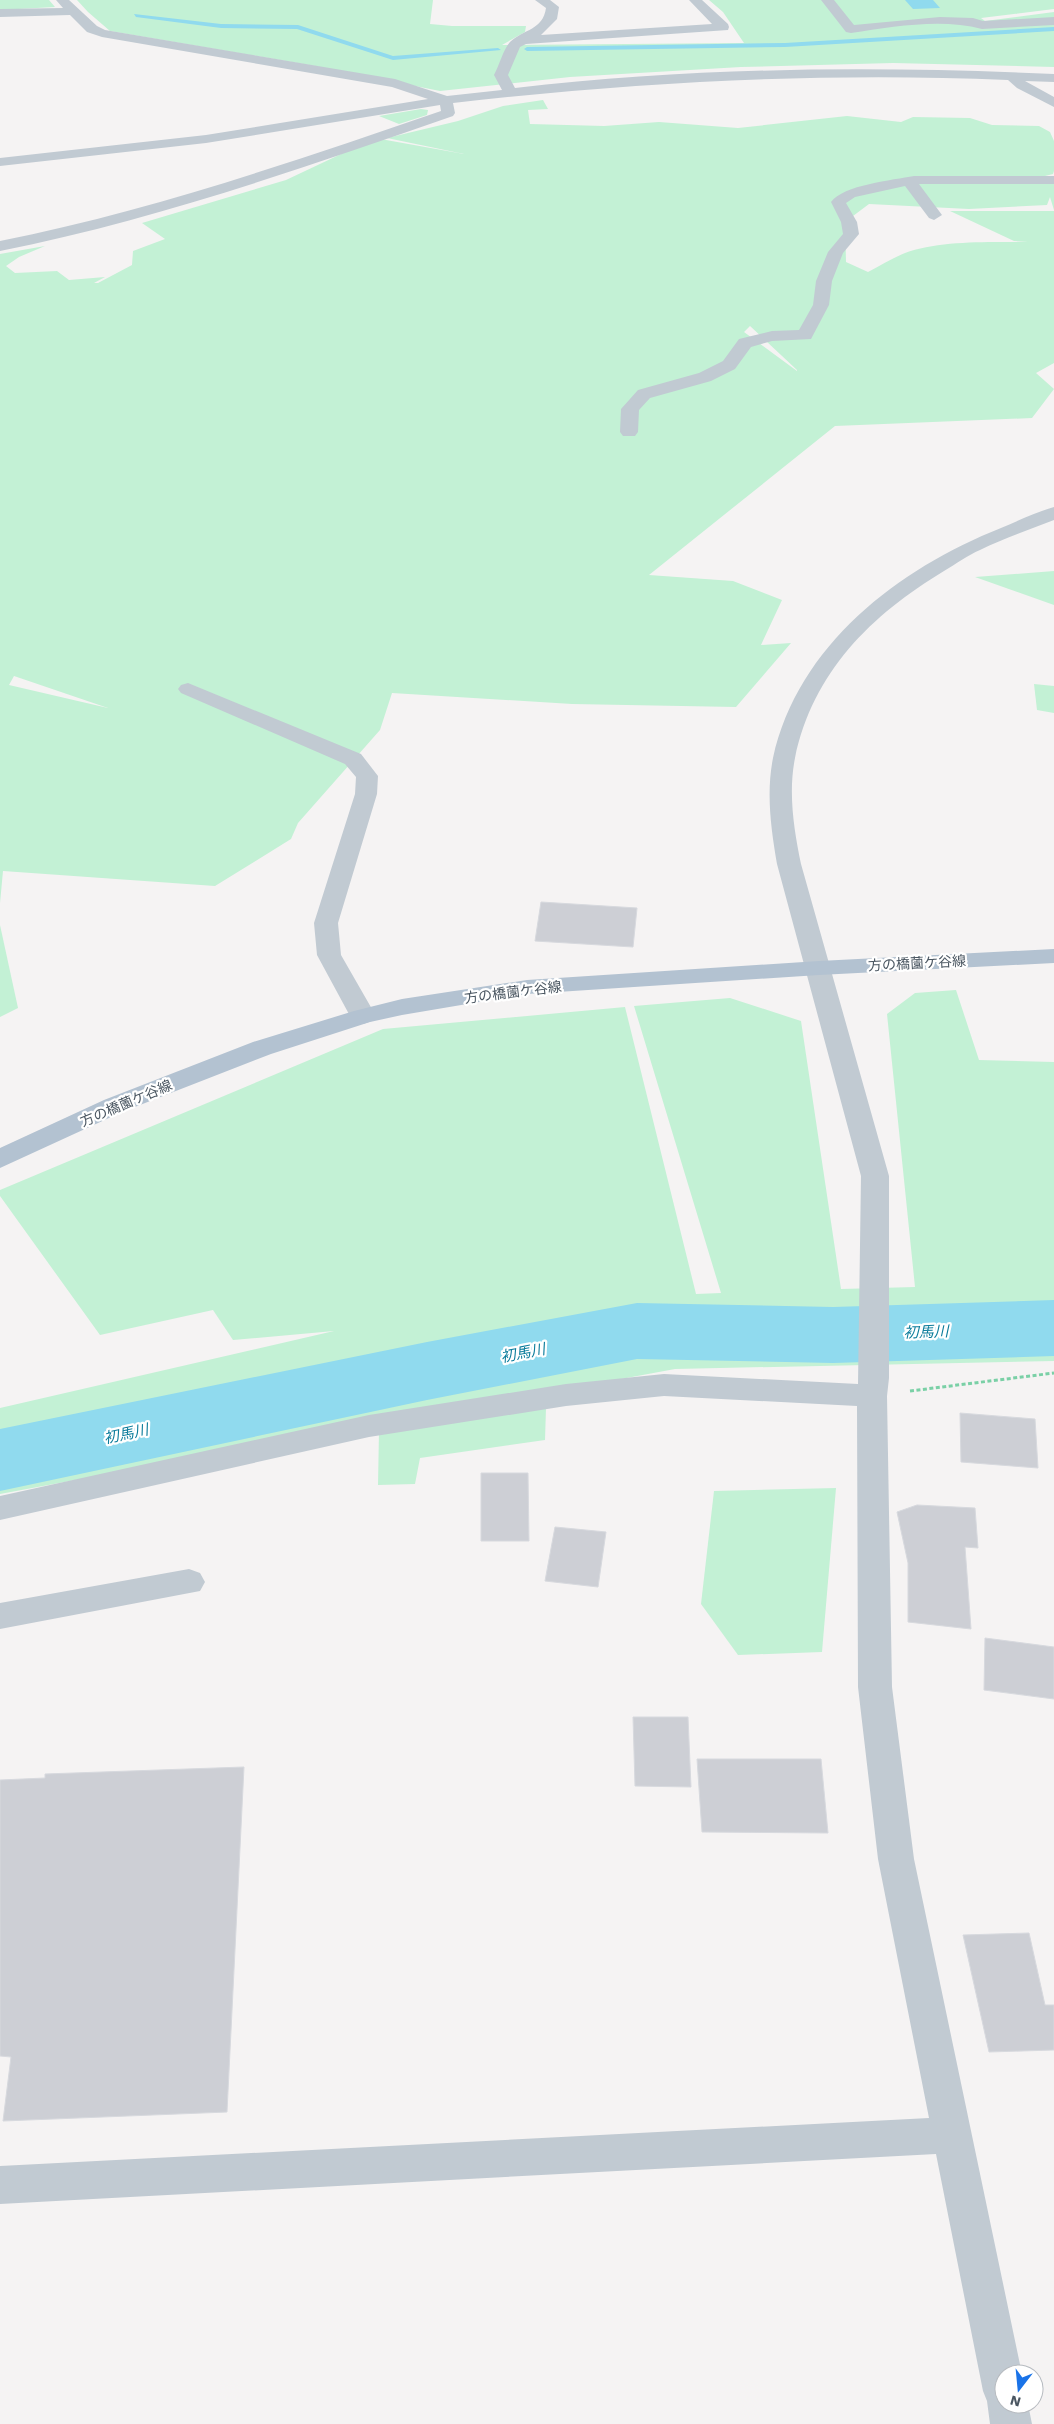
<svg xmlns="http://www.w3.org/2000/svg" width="1054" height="2424" font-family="'Work Sans','Noto Sans JP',sans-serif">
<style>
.green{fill:#c3f1d5;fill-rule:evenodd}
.water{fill:#90daee}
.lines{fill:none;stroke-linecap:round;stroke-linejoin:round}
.stream{fill:#90daee;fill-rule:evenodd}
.river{fill:#90daee;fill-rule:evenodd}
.building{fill:#cdcfd5;stroke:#d7d9de}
.path{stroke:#7ad0a6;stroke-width:3;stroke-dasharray:4 2.5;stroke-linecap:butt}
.minor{fill:#c1cad2;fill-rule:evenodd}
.major{fill:#b3c2d1;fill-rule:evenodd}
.labels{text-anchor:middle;stroke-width:4.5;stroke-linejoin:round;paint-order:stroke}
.street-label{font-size:14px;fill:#4a5661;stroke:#fff}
.water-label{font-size:15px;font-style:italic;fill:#0c7c9b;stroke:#fff}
</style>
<rect width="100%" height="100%" fill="#f5f3f3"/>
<!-- green -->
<g class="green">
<path d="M0,0H49L55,7L0,10Z"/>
<path d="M77,0H433L430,24L452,26H526L525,32L502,45L744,43L723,12L709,0H1054V9L981,18L985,21L1054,12V67L893,63L741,67L570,77L440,91L315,66L110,31L88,12Z"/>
<path d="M543,100L548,109L528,110L530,124L604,126L659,122L738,128L847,116L901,122L913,117L970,118L992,125L1039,126L1050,132L1054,141V171L1053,174L1037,178L1054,177V210L1050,197L1047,205L969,209L869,204L845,222L846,262L868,272C880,266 892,258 905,253C938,240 993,242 1028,242L1014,241L950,211H1054V363L1036,373L1054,389L1032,418L835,426L649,575L733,581L782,600L761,645L791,643L736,707L572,704L392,693L380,730L298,823L291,839L215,886L3,871L0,903V254L45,246L19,257L6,266L15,273L57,271L69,280L105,277L94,283H98L132,265L133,251L165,239L142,223L286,180L375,138L464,154L387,138L458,121L503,106ZM750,326L797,370V371L744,332ZM14,676L108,708L9,685Z"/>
<path d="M421,109L428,110L427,115L399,124L379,116Z"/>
<path d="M1054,571V605L975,577Z"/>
<path d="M1034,684L1054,686V713L1037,710Z"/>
<path d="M0,925L18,1008L0,1017Z"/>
<path d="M956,990L979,1060L1054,1062V1361L675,1369L0,1494V1408L334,1331L233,1340L213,1310L100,1335L0,1196V1190L383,1029L625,1007L696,1294L721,1293L634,1006L730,998L801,1021L841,1289L915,1287L887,1014L915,993Z"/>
<path d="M546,1408L545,1440L420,1458L415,1484L378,1485L379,1431Z"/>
<path d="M836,1488L822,1652L738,1655L701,1604L714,1491Z"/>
</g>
<!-- water -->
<path class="water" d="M905,0H933L940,8L913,9Z"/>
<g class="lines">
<!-- stream -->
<g class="stream">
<path d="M134,14L221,24L298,25L393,56L498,48L501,50L393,60L297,29L221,28L136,17Z"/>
<path d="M1054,27V31L785,47L527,51L524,49L527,47L785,43Z"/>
</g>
<!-- river -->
<path class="river" d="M1054,1300V1356L833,1363L637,1359L427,1400L0,1491V1429L427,1342L637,1303L833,1307Z"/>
</g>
<!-- building -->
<g class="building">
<path d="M541,902L637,908L633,947L535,941Z"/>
<path d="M960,1413L1035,1419L1038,1468L961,1462Z"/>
<path d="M481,1473H528L529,1541H481Z"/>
<path d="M917,1505L975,1508L978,1548L965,1547L971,1629L908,1622V1563L897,1512Z"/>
<path d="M555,1527L606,1532L598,1587L545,1581Z"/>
<path d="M985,1638L1054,1647V1699L984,1690Z"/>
<path d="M633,1717H688L691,1787L635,1786Z"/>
<path d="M697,1759H821L828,1833L702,1832Z"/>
<path d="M244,1767L227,2112L3,2121L11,2057L0,2056V1780L45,1778V1774Z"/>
<path d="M1029,1933L1045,2005H1054V2050L989,2052L963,1935Z"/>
</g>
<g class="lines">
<!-- path -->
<path class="path" d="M910,1391L1054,1373"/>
<!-- minor -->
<g class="minor">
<path d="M56,0H69L97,26L105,30L395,79L447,96L502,90L494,75C499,66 503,50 510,42C524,29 543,30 546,8L535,0H550L559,7L557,19L541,35L712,24L689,0H702L728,24L729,27L728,30L526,44L520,47L508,75L515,88C694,67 874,66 1054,74V82L1025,81L1054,97V107L1017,88L1008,80C822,72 637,82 453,103L455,113L453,116C303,168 155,220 0,251V241C151,211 295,161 441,111L440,105L206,143L0,166V158L206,135L428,99L392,87L102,37L87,32L70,15L0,17V9L63,8Z"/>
<path d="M821,0H834L854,25L940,17L973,18L983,21L1054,17V25L982,29C940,18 893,27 851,33L846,32Z"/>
<path d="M914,176H1054V184H919L942,215L934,220L929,218L905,186L855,197L846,203L857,222L859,234L843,253L832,281L829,305L811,339L772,341L751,347L735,369L711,381L650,398L639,410L638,432L635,436H623L620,432L621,409L638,390L699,373L723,361L739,339L772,331L799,330L813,305L816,281L828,252L843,234L841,222L831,202C843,185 893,180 914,176Z"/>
<path d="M1054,507V520C1029,530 1004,538 980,550C968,555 956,564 944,571C871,615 813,672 795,758C788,793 794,830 801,864L889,1176V1378L887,1396L892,1687L914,1859L1022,2374H1004V2404H1028L1032,2424H990L987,2401L983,2391L936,2154L0,2204V2166L929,2118L878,1859L858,1687L857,1406L664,1396L566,1406L369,1437L0,1520V1496L369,1415L566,1384L664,1374L858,1384L861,1176L777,864C771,829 766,793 773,758C798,645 898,569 1001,528C1018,521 1036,512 1054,507Z"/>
<path d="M188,683L361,754L378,776L377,794L338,923L341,955L376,1016L372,1021L363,1024L354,1021L350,1016L317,955L314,923L355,794L356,777L345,764L181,693L178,689L181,685Z"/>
<path d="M189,1569L200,1573L205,1582L200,1591L0,1629V1603Z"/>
</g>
<!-- major -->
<path class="major" d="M1054,949V963L819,975L527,994L402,1015L370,1022L271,1054L122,1112L0,1168V1148L104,1100L253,1042L354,1011L402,999L527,980L819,961Z"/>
</g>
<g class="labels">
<!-- street labels -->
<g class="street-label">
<text transform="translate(917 963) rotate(-3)" y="5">方の橋薗ケ谷線</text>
<text transform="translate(513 992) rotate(-7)" y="5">方の橋薗ケ谷線</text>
<text transform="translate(126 1103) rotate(-23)" y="5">方の橋薗ケ谷線</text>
</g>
<!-- water labels -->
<g class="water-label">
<text transform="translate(926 1332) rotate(-2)" y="5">初馬川</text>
<text transform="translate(523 1353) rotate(-11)" y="5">初馬川</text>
<text transform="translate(126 1434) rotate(-12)" y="5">初馬川</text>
</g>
</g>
<!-- north arrow -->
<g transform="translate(1019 2389) rotate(196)"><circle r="24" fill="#ffffff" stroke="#b7bbc0"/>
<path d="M0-4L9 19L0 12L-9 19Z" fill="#1a73e8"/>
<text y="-8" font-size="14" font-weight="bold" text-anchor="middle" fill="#4a5661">N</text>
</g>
</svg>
